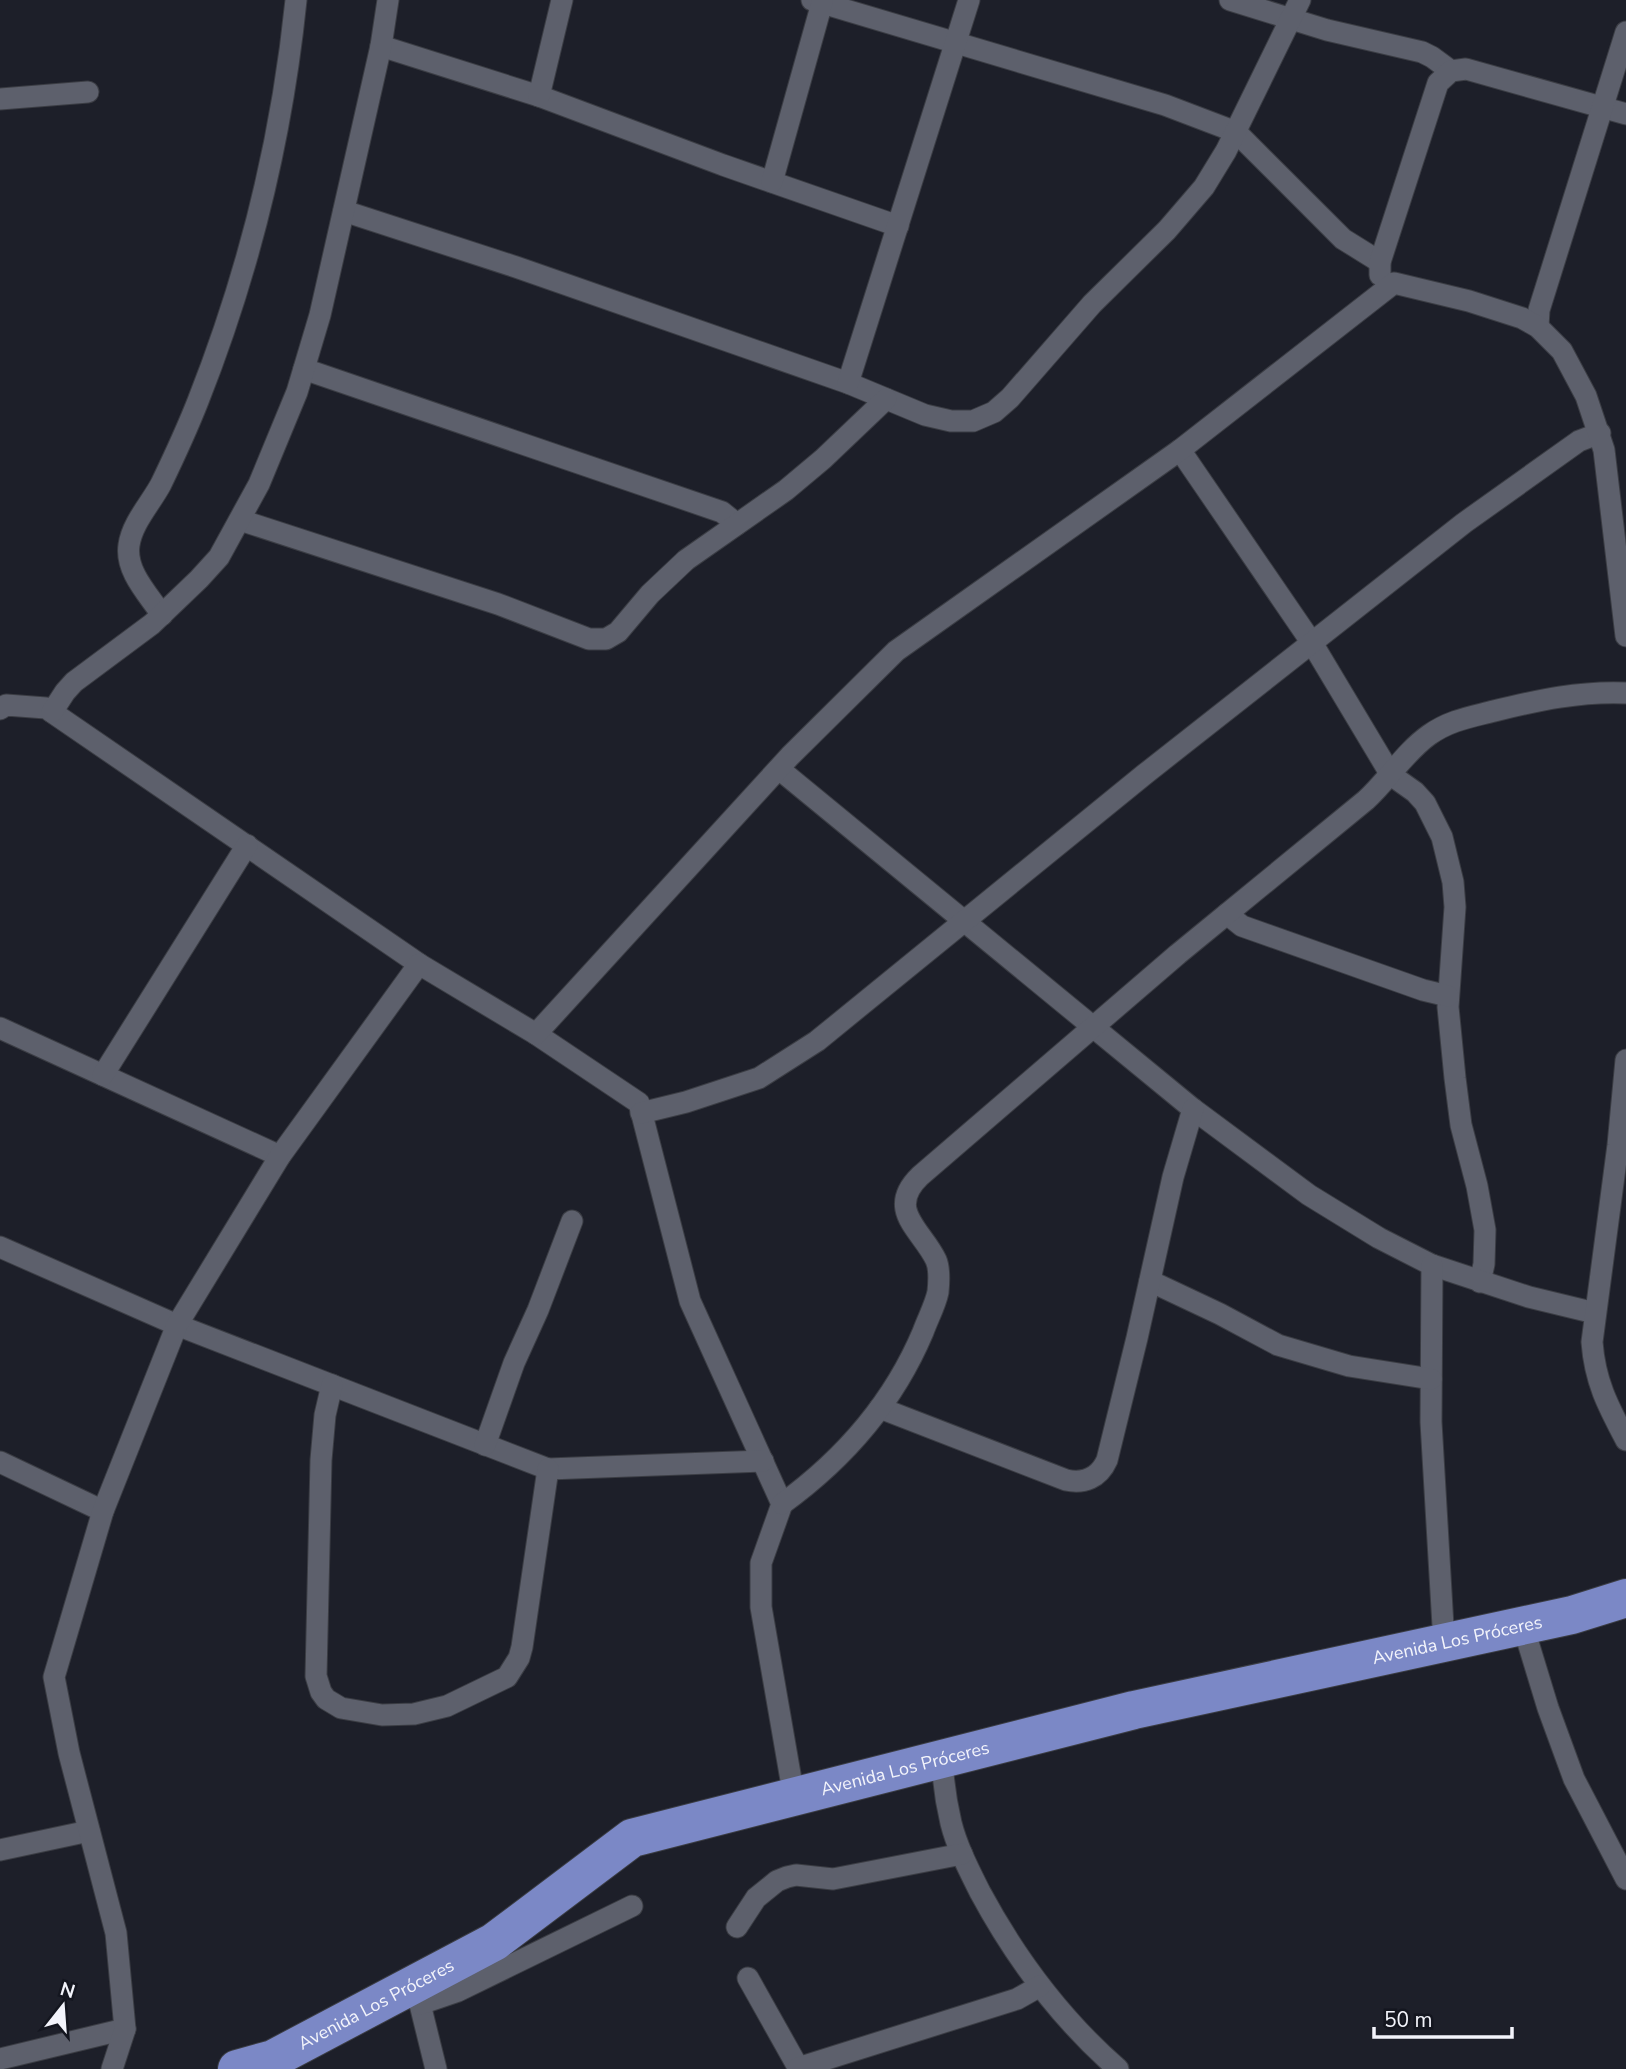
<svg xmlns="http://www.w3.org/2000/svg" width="1626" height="2069" font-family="'Nunito Sans',sans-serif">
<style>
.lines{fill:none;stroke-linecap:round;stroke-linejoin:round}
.street-casing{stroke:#3b3d44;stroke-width:23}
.highway-casing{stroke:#3b3d44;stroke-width:40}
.street{stroke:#5d606c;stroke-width:21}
.highway{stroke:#7b88c6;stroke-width:38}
.labels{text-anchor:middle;stroke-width:5;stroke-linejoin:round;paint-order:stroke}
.street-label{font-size:18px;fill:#f3f4fb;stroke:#14161f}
</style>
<rect width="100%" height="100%" fill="#1d1f29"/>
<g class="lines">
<!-- street casing -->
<g class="street-casing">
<g id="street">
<path d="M812,0L1165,105L1236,132L1343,239L1380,262"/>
<path d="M1230,0L1327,30L1422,52L1432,57L1451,71"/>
<path d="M381,46L539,96L723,165L898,226"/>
<path d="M539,96L562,0"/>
<path d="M0,99L88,92"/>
<path d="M772,182L822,3"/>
<path d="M344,211L516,267L848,383L925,415L951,421H973L994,412L1010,398L1092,304L1167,230L1204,187L1226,151L1300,0"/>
<path d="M1380,275V262L1438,83L1451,71L1466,69L1626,114"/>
<path d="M1538,327L1539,310L1626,32"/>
<path d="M304,369L722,512L737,524"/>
<path d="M848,383L969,0"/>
<path d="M1180,450L1312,643L1391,775L1415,792L1425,803L1442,837L1453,882L1455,907L1448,1007L1455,1078L1461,1125L1477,1186L1485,1230L1484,1264L1480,1282"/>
<path d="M240,520L498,604L589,639H606L618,632L650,594L686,560L786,490L823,459L886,399"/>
<path d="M162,615C148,594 125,571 129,545C132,523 151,503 161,484C174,457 187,429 198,401C249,272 282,138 296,0"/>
<path d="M0,709L6,705L46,708L419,964"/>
<path d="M52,712L65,692L74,682L152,624L199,579L219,557L259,484L297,392L320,315L381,46L388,0"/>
<path d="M779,769L1193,1109L1309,1195L1379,1238L1432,1265L1529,1297L1595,1313"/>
<path d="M1227,914L1242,926L1423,990L1448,996"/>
<path d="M0,1028L280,1156"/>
<path d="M536,1034L639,1103L690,1301L782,1504L761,1563V1607L794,1797"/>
<path d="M1626,1060L1618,1145L1592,1342C1595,1382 1608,1406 1626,1440"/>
<path d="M103,1075L247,845"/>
<path d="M641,1113L686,1102L759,1078L817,1041L1145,774L1464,523L1579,441L1600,433"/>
<path d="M0,1247L177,1325L548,1469L763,1461"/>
<path d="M1432,1265L1431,1422L1444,1643"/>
<path d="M1150,1281L1220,1314L1278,1345L1349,1366L1431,1379"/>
<path d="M332,1385L325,1415L321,1460L316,1676L321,1692L326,1699L341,1708L382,1715L414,1714L447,1706L507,1677L519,1658L522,1647L548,1469"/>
<path d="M880,1408L1066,1480C1084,1484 1099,1478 1107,1460L1137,1338L1173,1177L1193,1109"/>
<path d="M485,1445L514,1363L538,1310L572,1221"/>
<path d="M0,1462L103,1511"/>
<path d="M782,1504C844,1459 893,1403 923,1332C928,1318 935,1306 938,1292C939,1282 940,1269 936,1260C922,1230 885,1210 920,1176L1178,954L1366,800C1388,780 1405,752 1429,735C1450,720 1471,717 1494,711C1539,700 1580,691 1626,693"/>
<path d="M1523,1626L1548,1708L1574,1779L1626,1879"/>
<path d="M942,1759C943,1780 946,1802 951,1823C957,1847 969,1870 980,1892C1016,1959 1061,2019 1118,2069"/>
<path d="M0,1850L89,1831"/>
<path d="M737,1927L756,1898L777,1881L787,1877L796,1875L833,1879L962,1854"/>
<path d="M748,1978L799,2069"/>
<path d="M417,1992L436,2069"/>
<path d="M420,2004L458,1991L632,1906"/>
<path d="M0,2059L125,2029"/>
<path d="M798,2068L1017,1999L1040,1986"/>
<path d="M112,2069L125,2029L116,1933L69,1753L54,1677L103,1511L177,1325L280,1156L419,964L536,1034L790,756L896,651L1180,450L1394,283L1469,301L1522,318L1538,327L1562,351L1586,396L1604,450L1626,636"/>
</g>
</g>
<!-- highway casing -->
<g class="highway-casing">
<g id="highway">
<path id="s1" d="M237,2069L273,2059L494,1942L632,1838L1134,1710L1572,1615L1626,1598"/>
</g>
</g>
<!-- street -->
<use href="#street" class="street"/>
<!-- highway -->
<use href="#highway" class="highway"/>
</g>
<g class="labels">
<!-- street labels -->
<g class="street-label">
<text dy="6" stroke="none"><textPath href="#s1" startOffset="1309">Avenida Los Próceres</textPath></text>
<text dy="6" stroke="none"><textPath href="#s1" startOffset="742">Avenida Los Próceres</textPath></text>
<text dy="6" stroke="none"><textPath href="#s1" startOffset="154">Avenida Los Próceres</textPath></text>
</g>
</g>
<!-- north arrow -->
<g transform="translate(63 2006) rotate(17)" stroke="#14161f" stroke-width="5" paint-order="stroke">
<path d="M0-5L12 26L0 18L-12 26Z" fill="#f3f4fb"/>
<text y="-10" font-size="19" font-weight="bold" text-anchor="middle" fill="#f3f4fb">N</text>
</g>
<!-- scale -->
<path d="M1374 2027v10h138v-10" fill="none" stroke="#f3f4fb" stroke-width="3.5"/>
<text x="1384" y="2027" font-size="21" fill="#f3f4fb" stroke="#14161f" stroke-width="5" paint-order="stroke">50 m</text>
</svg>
